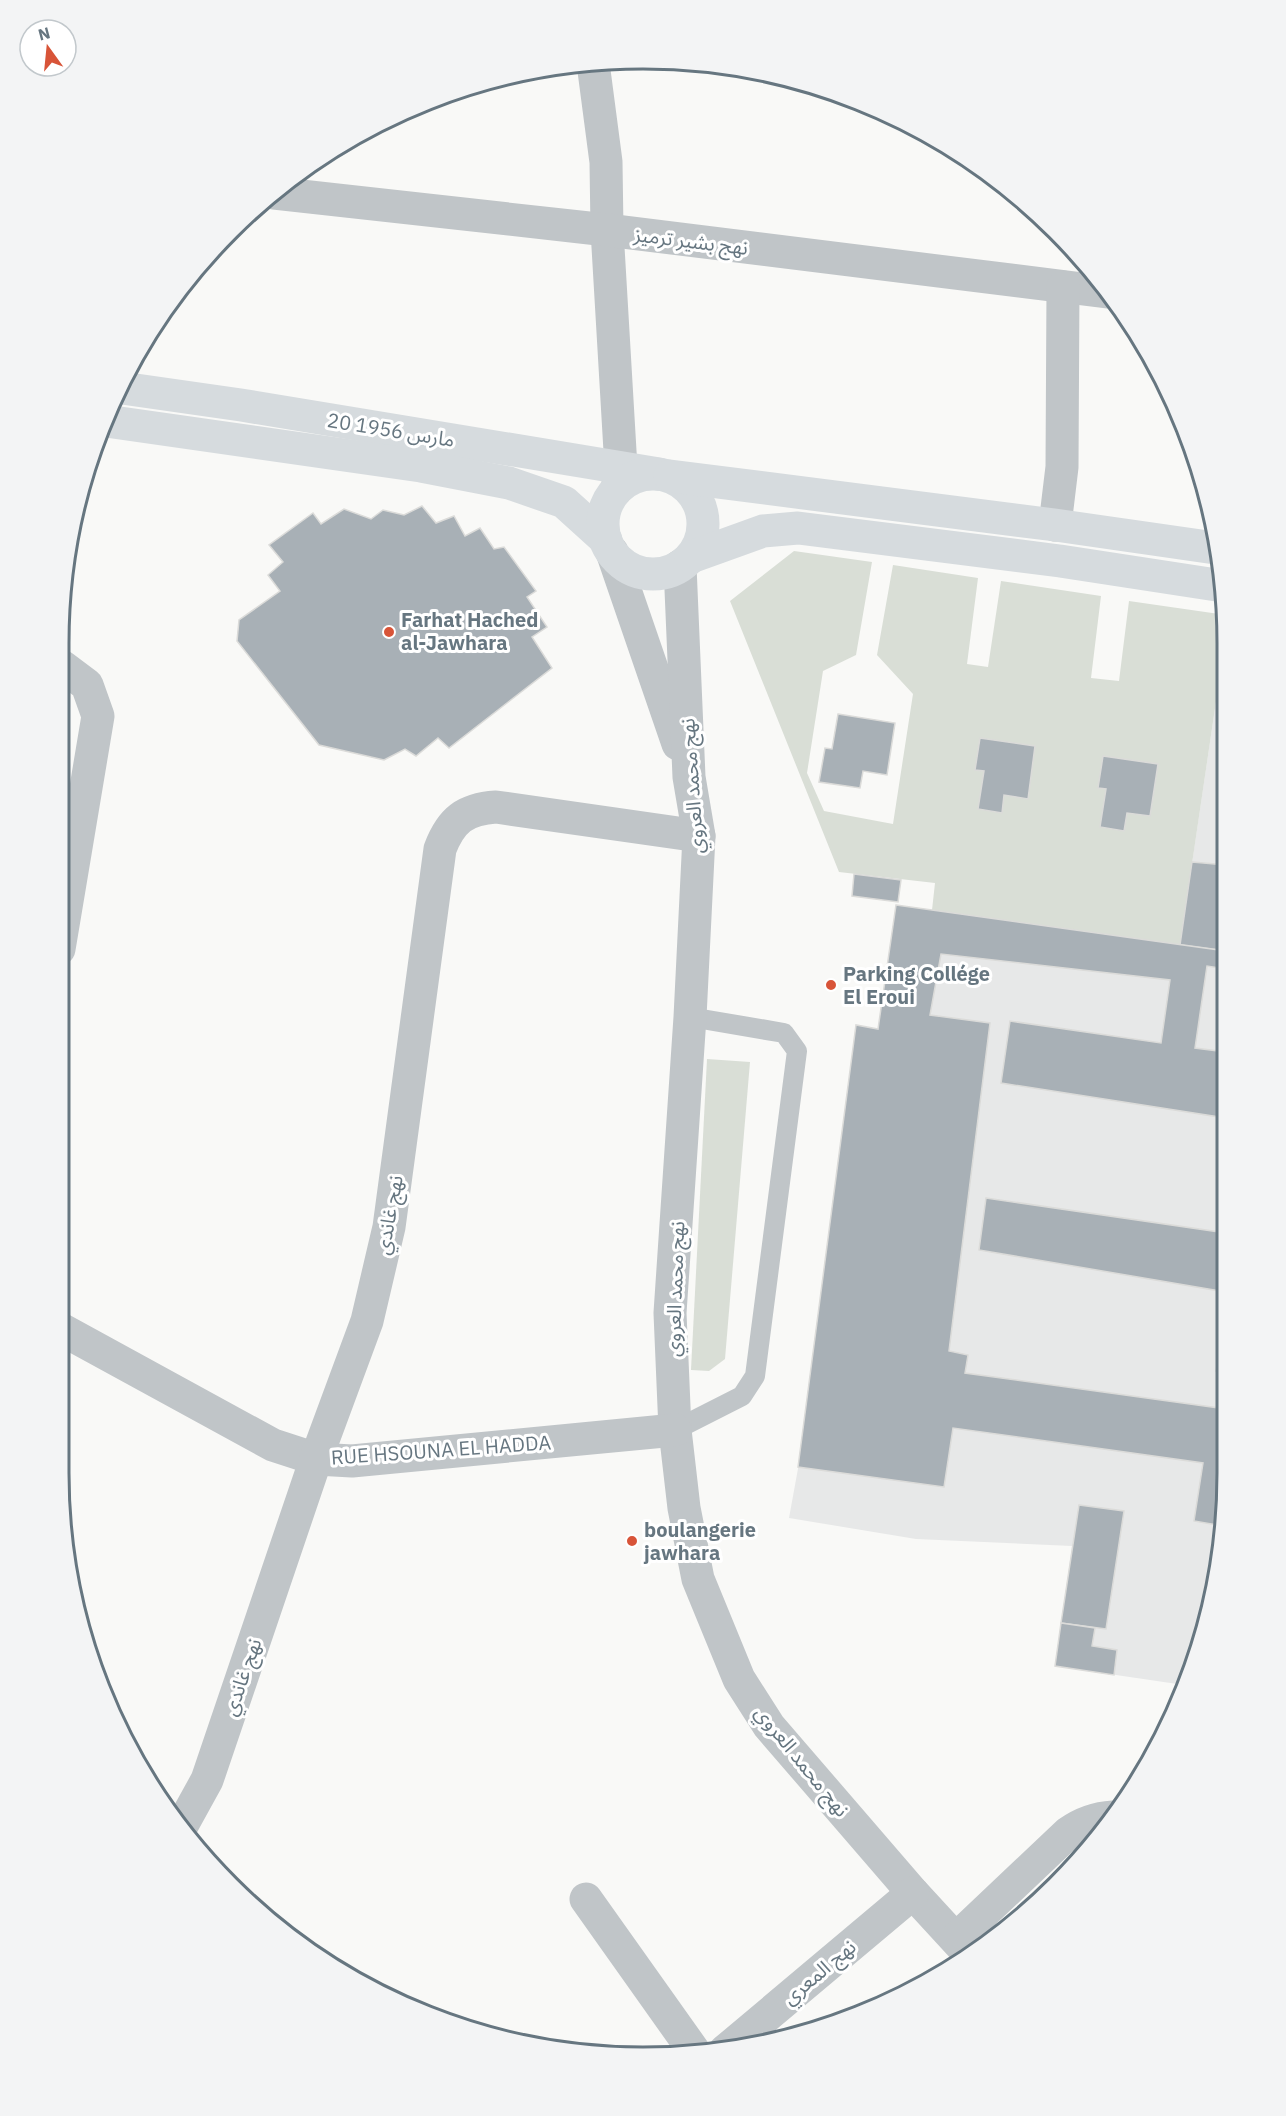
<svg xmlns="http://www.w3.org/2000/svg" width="1286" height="2116" font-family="'IBM Plex Sans','Noto Sans Arabic',sans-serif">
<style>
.built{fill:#e7e8e8}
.green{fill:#d9ded6}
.building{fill:#a8b0b6;stroke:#dbdbd9;stroke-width:1.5}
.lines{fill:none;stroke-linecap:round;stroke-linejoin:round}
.service{stroke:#c0c5c8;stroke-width:20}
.minor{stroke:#c0c5c8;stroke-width:33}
.secondary{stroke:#d6dbde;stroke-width:33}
.poi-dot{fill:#d85438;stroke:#fff;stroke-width:2}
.labels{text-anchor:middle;stroke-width:6;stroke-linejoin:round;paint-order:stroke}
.street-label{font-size:20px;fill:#667680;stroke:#fff}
.poi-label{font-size:20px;font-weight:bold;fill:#667680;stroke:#fff;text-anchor:start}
.rim{fill:none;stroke:#667680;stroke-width:3}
</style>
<rect width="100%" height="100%" fill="#f9f9f7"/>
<!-- built -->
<path class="built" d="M1226,634V1512L1196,1661L1184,1685L1055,1666L1072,1546L916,1539L789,1518L878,1029L896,905L1180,944Z"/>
<!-- green -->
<g class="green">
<path d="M794,551L872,562L856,655L823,671L807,773L824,811L893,824L913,694L877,655L893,565L978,578L967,664L988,667L1001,581L1101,596L1091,678L1119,681L1129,601L1226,615V634L1180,945L932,910L935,883L839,872L730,601Z"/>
<path d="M707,1059L750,1062L725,1359L709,1371L691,1370Z"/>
</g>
<!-- building -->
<g class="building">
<path d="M422,506L436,523L454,516L465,536L480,528L494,549L504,547L536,591L527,597L547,627L532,637L552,668L449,748L438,738L416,756L405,749L384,760L319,745L237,641L239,620L280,591L268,575L283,562L269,545L313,513L321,524L344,509L371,519L383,510L404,515Z"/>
<path d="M838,714L895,723L887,775L863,771L860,788L819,782L825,748L832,749Z"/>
<path d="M980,738L1035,746L1028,799L1004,795L1002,813L978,809L984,771L975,770Z"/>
<path d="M1103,756L1158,764L1150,816L1127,813L1124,831L1100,827L1106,789L1098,788Z"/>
<path d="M1192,862L1226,865V951L1180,945Z"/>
<path d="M854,874L901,880L898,902L852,896Z"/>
<path d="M896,905L1226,951V969L1207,966L1195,1048L1226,1052V1118L1001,1083L1010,1021L1161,1043L1170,980L941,954L930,1015L990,1023L949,1351L968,1355L965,1373L1226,1409V1512L1223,1526L1194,1521L1203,1463L953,1428L944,1487L798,1467L856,1025L878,1029Z"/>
<path d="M986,1198L1226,1233V1292L979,1250Z"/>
<path d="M1226,1317V1372L1216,1371Z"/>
<path d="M1079,1505L1124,1511L1106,1629L1061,1623Z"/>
<path d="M1061,1623L1095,1628L1092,1646L1117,1650L1114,1675L1055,1666Z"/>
</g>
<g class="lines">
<!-- service -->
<path class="service" d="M675,1430L742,1396L755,1376L797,1051L784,1033L690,1017"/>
<!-- minor -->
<g class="minor">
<path d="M593,63L606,162L607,230L621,468L617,489"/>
<path d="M274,193L607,230L1107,292"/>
<path d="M1055,525L1062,467L1063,287"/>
<path d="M612,552L678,744"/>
<path d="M680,566L689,777L699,836L690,1017L670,1313L675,1430L684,1508L698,1579L739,1679L769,1726L913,1893L970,1955"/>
<path d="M59,949L98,716L87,685L63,667L60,666"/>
<path d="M59,1328L273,1445L316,1459L352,1461L675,1430"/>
<path d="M180,1829L207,1780L316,1459L367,1321L389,1227L440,849C451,820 465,809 496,807L699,836"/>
<path d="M586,1899L696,2054"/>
<path d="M956,1939L1068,1833C1082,1823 1096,1818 1113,1817"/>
<path d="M725,2051L913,1893"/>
</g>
<!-- secondary -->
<g class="secondary">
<path d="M122,388L241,405L659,474"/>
<path d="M106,421L421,466L509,483L564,502L606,540"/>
<circle cx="653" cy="524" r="50"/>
<path d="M670,476L1055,525L1215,548"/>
<path d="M691,557L763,531L798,528L1060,561L1223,586"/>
</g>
</g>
<!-- markers -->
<g class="poi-dot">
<circle cx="389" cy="632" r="6"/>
<circle cx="831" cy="985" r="6"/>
<circle cx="632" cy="1541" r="6"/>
</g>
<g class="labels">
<!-- street labels -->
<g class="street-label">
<text transform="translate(691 241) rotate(7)" y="7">نهج بشير ترميز</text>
<text transform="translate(391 430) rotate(9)" y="7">20 مارس 1956</text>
<text transform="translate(692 786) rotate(-94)" y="7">نهج محمد العروي</text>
<text transform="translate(389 1215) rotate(-80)" y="7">نهج غاندي</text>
<text transform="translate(675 1289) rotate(-88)" y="7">نهج محمد العروي</text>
<text transform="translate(441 1450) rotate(-4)" y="7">RUE HSOUNA EL HADDA</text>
<text transform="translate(242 1677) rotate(-71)" y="7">نهج غاندي</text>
<text transform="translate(802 1761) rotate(51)" y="7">نهج محمد العروي</text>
<text transform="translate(819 1972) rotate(-40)" y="7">نهج المعري</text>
</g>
<!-- poi labels -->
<g class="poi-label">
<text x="401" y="627">Farhat Hached<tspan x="401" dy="23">al-Jawhara</tspan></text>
<text x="843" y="981">Parking Collége<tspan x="843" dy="23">El Eroui</tspan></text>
<text x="644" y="1537">boulangerie<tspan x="644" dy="23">jawhara</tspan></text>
</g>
</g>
<!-- crop -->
<path d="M0 0H1286V2116H0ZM643 69H643A574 574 0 0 1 1217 643V1473A574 574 0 0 1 643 2047H643A574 574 0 0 1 69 1473V643A574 574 0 0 1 643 69Z" fill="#f3f4f5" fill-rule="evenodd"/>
<path class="rim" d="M643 69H643A574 574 0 0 1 1217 643V1473A574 574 0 0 1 643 2047H643A574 574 0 0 1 69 1473V643A574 574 0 0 1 643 69Z"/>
<!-- north arrow -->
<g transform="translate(48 48) rotate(345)"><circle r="28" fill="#ffffff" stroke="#c2c8cc" stroke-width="1.5"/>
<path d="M0-4.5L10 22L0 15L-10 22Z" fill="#d85438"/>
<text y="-9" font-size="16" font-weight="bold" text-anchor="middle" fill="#667680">N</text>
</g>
</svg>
